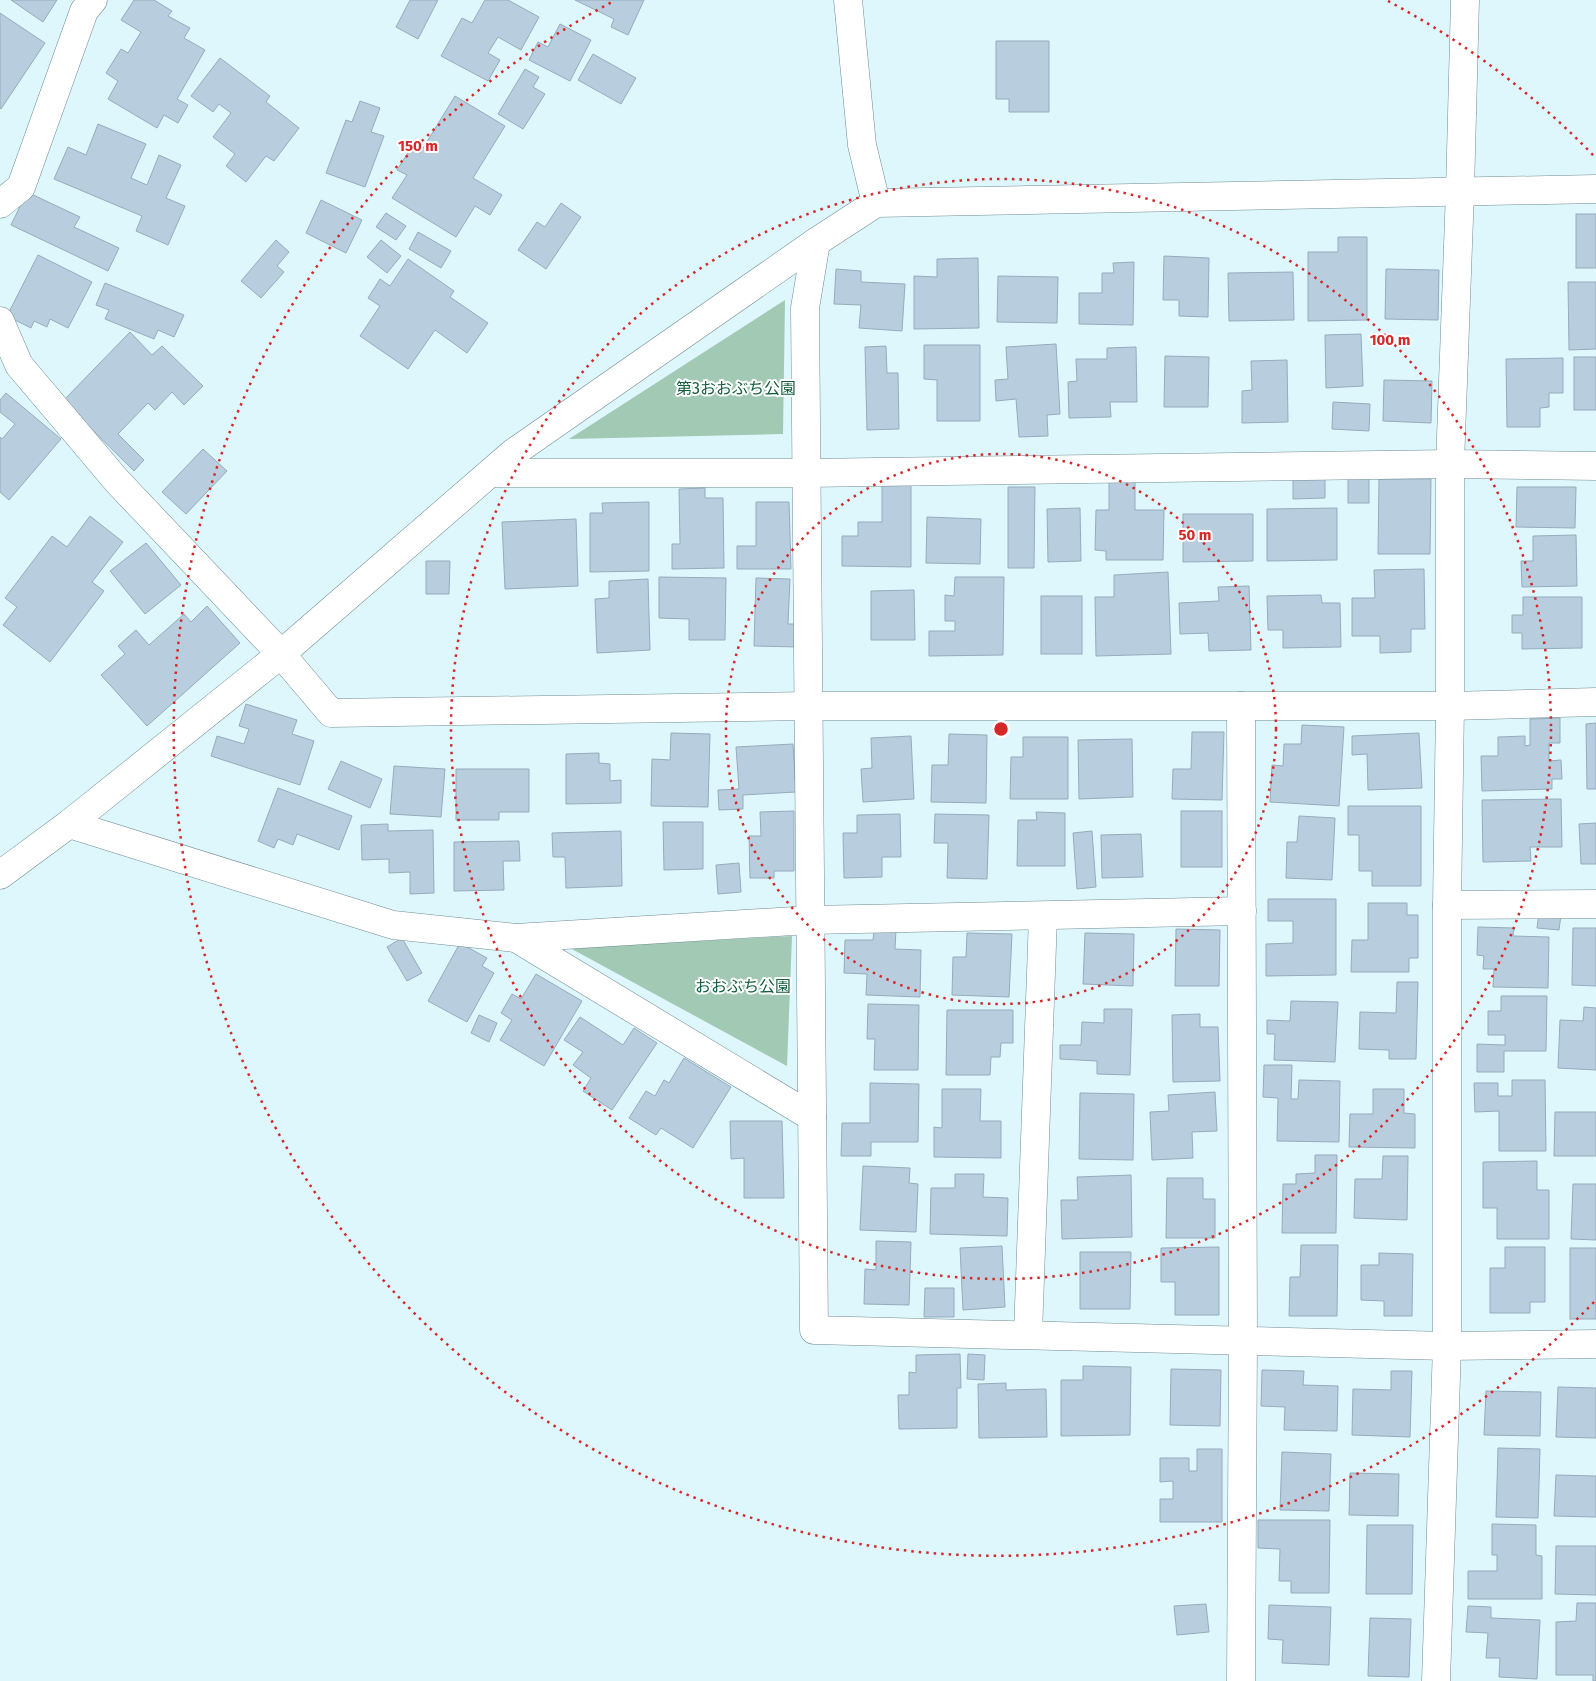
<svg xmlns="http://www.w3.org/2000/svg" width="1596" height="1681" font-family="'Fira Sans','Noto Sans JP',sans-serif">
<style>
.green{fill:#a1c9b3}
.building{fill:#b8cedf;stroke:#96abbc}
.lines{fill:none;stroke-linecap:round;stroke-linejoin:round}
.minor-casing{stroke:#718d94;stroke-width:29}
.minor{stroke:#fff;stroke-width:28}
.ring{fill:none;stroke:#d62828;stroke-width:2.5;stroke-dasharray:2.5 5}
.labels{text-anchor:middle;stroke-width:4;stroke-linejoin:round;paint-order:stroke}
.park-label{font-size:16px;fill:#105c3d;stroke:#fff}
.centre{fill:#d62828;stroke:#fff;stroke-width:2.5}
.ring-label{font-size:15px;text-anchor:middle;font-weight:bold;fill:#d62828;stroke:#fff;stroke-width:4;stroke-linejoin:round;paint-order:stroke}
</style>
<rect width="100%" height="100%" fill="#def7fd"/>
<!-- green -->
<g class="green">
<path d="M785,300L783,434L569,439Z"/>
<path d="M792,936L787,1066L570,948Z"/>
</g>
<!-- building -->
<g class="building">
<path d="M11,0H57L43,22Z"/>
<path d="M134,0H154L172,11L168,16L190,28L184,38L205,50L177,99L188,105L178,123L164,115L157,128L108,99L118,81L106,73L121,49L128,53L141,32L121,20Z"/>
<path d="M410,0H438L418,39L396,27Z"/>
<path d="M485,0H508L539,17L521,50L498,37L488,53L500,60L488,81L441,56L462,18L472,23Z"/>
<path d="M575,0H644L628,35L611,27L614,19Z"/>
<path d="M0,13L45,43L1,109L0,108Z"/>
<path d="M560,24L591,40L570,81L529,60L538,42L548,47Z"/>
<path d="M996,41H1049V112H1009V99H996Z"/>
<path d="M593,54L636,78L621,104L578,80Z"/>
<path d="M220,58L270,96L266,102L299,128L274,161L266,156L246,182L226,166L235,154L213,137L231,113L219,104L213,112L191,96Z"/>
<path d="M525,69L539,77L533,87L545,94L523,129L498,114Z"/>
<path d="M455,96L505,126L473,178L502,195L490,215L475,206L456,237L392,198L407,175L397,170L411,148L420,153Z"/>
<path d="M360,101L380,108L371,132L384,136L365,187L326,173L346,120L352,122Z"/>
<path d="M98,124L146,144L131,178L147,185L159,155L181,165L166,198L185,206L168,245L136,231L142,216L54,179L68,147L86,155Z"/>
<path d="M27,192L80,217L74,227L119,248L108,271L11,225Z"/>
<path d="M321,200L362,220L346,253L306,233Z"/>
<path d="M561,203L581,217L546,269L518,250L537,222L545,227Z"/>
<path d="M386,213L406,226L396,240L376,227Z"/>
<rect x="1576" y="214" width="20" height="54"/>
<path d="M418,232L451,251L441,268L409,249Z"/>
<path d="M1338,237H1367V320L1308,321V252H1338Z"/>
<path d="M276,240L289,252L277,266L284,272L261,298L241,281Z"/>
<path d="M381,240L401,256L387,273L367,257Z"/>
<path d="M38,255L92,282L68,328L50,319L47,327L34,321L31,328L7,316Z"/>
<path d="M1164,256L1209,258L1208,317L1179,316V300H1163Z"/>
<path d="M978,258L979,328L914,329V276L937,277V259Z"/>
<path d="M408,259L454,291L450,297L488,323L467,353L435,330L408,369L360,336L380,306L368,298L380,279L390,286Z"/>
<path d="M1134,262L1133,325L1079,324V293H1102V273H1114L1113,263Z"/>
<path d="M836,269L861,271V282L905,284L902,331L859,328L861,305L834,304Z"/>
<path d="M1386,269L1439,270L1438,320L1385,319Z"/>
<path d="M1293,272L1294,320L1229,321L1228,273Z"/>
<path d="M998,276L1058,277L1057,323L997,322Z"/>
<path d="M1568,282H1596V349L1569,350Z"/>
<path d="M105,283L184,315L174,337L158,330L154,339L105,319L109,310L96,305Z"/>
<path d="M130,332L152,355L162,346L203,386L184,405L172,392L155,410L148,403L118,434L144,460L134,471L63,401Z"/>
<path d="M1361,334L1363,386L1326,388L1325,335Z"/>
<path d="M1056,344L1060,414L1047,415L1048,436L1019,437L1016,399L996,401L995,380L1008,379L1006,347Z"/>
<path d="M924,345H980V421H937V380L924,379Z"/>
<path d="M886,346L887,373H898L899,429L867,430L865,347Z"/>
<path d="M1136,347L1137,402H1110L1111,417L1069,418L1068,382L1077,381L1076,359H1107V348Z"/>
<path d="M1165,356L1209,357L1208,407H1164Z"/>
<rect x="1574" y="357" width="22" height="53"/>
<path d="M1563,358V393H1549V407L1540,408V427H1507L1506,359Z"/>
<path d="M1287,360L1288,422L1242,423V391L1252,390L1251,361Z"/>
<path d="M1384,380L1432,381L1431,423L1383,421Z"/>
<path d="M6,393L61,439L9,500L0,492V437L2,439L15,424L0,412V400Z"/>
<path d="M1333,402L1370,404L1369,431L1332,429Z"/>
<path d="M203,449L227,471L186,514L162,492Z"/>
<rect x="1348" y="473" width="21" height="30"/>
<path d="M1293,474H1325V498L1293,499Z"/>
<path d="M1379,479H1431L1430,554H1378Z"/>
<path d="M1109,480H1135V510H1164L1163,560H1106V551L1095,550L1096,510H1109Z"/>
<path d="M882,483H911V567L842,566V536H858V522H882Z"/>
<path d="M1008,487H1035L1034,568H1008Z"/>
<path d="M1517,487H1576L1575,528L1516,527Z"/>
<path d="M705,488V498H723L724,568L672,569V544H680L679,489Z"/>
<path d="M649,502V571L590,572V513H603L602,503Z"/>
<path d="M756,502H789L791,569H737V546H756Z"/>
<path d="M1080,508L1081,561L1048,562L1047,509Z"/>
<path d="M1337,508V560L1267,561V509Z"/>
<path d="M1183,514H1253V561L1183,562Z"/>
<path d="M90,516L123,542L92,582L104,591L50,662L3,625L17,607L5,598L52,536L67,547Z"/>
<path d="M927,517L981,519L980,564L926,563Z"/>
<path d="M576,519L578,586L505,589L502,522Z"/>
<path d="M1576,535L1577,586L1522,587L1521,561H1533V536Z"/>
<path d="M146,543L181,585L145,614L110,571Z"/>
<path d="M426,561H450L449,594H426Z"/>
<path d="M1424,569L1425,629H1411V652L1380,653V636H1352V598H1375L1374,570Z"/>
<path d="M1168,572L1171,654L1096,656L1095,597H1114V575Z"/>
<path d="M659,577L726,578L725,640H689V619L659,618Z"/>
<path d="M955,577H1004L1003,655L929,656V631H955V621H945V595L954,596Z"/>
<path d="M756,578L790,579L788,624H799L798,647L754,646Z"/>
<path d="M648,579L650,650L597,653L595,599L609,598V581Z"/>
<path d="M1249,586L1251,650L1209,651L1208,633L1180,634L1179,603L1219,601L1218,587Z"/>
<path d="M914,590L915,640H871V591Z"/>
<path d="M1321,595L1322,603H1340L1341,647L1283,648V630H1268L1267,596Z"/>
<rect x="1041" y="596" width="41" height="58"/>
<path d="M1523,597H1582V648L1522,649V633H1512V615H1523Z"/>
<path d="M207,606L240,643L147,726L101,675L125,654L118,646L136,630L149,645L184,614L191,622Z"/>
<path d="M246,704L297,720L292,734L314,741L300,785L211,756L217,736L244,744L249,729L239,726Z"/>
<path d="M1560,718V743H1549V761L1561,760L1562,779H1552V789L1482,791L1481,756H1498V737L1525,736V746L1530,745V719Z"/>
<path d="M1596,723V789H1587L1586,724Z"/>
<path d="M1302,725L1344,727L1339,806L1270,802L1272,765L1283,766L1284,744H1301Z"/>
<path d="M1192,732H1224L1222,800L1172,799L1173,769H1191Z"/>
<path d="M671,733L710,734L708,807L651,806L652,759L670,760Z"/>
<path d="M1419,733L1422,788L1368,790L1367,754L1352,755V736Z"/>
<path d="M949,734L987,735L986,803L931,802L932,765H948Z"/>
<path d="M911,736L914,799L863,802L861,769L872,768L871,738Z"/>
<path d="M1023,737H1068V799H1010L1011,757H1023Z"/>
<path d="M1132,739L1133,797L1079,799L1078,740Z"/>
<path d="M793,744L796,792L743,795V809L719,810L718,790L739,789L736,747Z"/>
<path d="M599,753V763L610,764V781L621,780V803L566,804V754Z"/>
<path d="M341,761L382,779L370,808L328,789Z"/>
<path d="M394,766L445,769L441,817L390,814Z"/>
<path d="M456,769H529V812H499V820H456Z"/>
<path d="M278,788L352,816L339,850L297,834L293,845L278,839L274,848L258,841Z"/>
<path d="M1561,799L1562,847H1530L1531,861L1483,862L1482,800Z"/>
<path d="M1348,806H1421V886H1372V871H1359V835H1348Z"/>
<path d="M794,811V871H774V878H750L749,836H761L760,812Z"/>
<rect x="1181" y="811" width="41" height="56"/>
<path d="M1036,812L1065,813V866H1017L1018,820H1037Z"/>
<path d="M900,814L901,857H882V877L844,878L843,833H857V815Z"/>
<path d="M935,814L989,815L987,879L947,878L948,843H934Z"/>
<path d="M1299,816L1335,818L1332,880L1286,878L1287,842H1297Z"/>
<path d="M663,822H703V869L664,870Z"/>
<path d="M1596,823V864H1581L1579,824Z"/>
<path d="M388,824V831L433,830L434,893L410,894V872L389,873V859L362,860L361,825Z"/>
<path d="M621,831L622,886L566,888L565,857H553L552,833Z"/>
<path d="M1092,831L1096,887L1077,889L1073,833Z"/>
<path d="M1141,834L1143,877L1102,878L1101,835Z"/>
<path d="M519,841L520,861H503L504,890L454,891V842Z"/>
<path d="M739,863L741,892L718,894L716,865Z"/>
<path d="M1268,899H1336V975L1266,976V944L1293,943V921H1268Z"/>
<path d="M1368,903H1407V915H1418V958H1409V972H1351L1352,940H1368Z"/>
<path d="M1539,913L1561,915L1559,930L1537,928Z"/>
<path d="M1478,927L1514,928L1513,936L1549,937L1548,988L1493,987L1494,969H1483L1484,956L1477,955Z"/>
<path d="M1573,928H1596V986L1572,985Z"/>
<path d="M874,929H896L895,949L921,950L920,997L866,995L867,974L844,973L845,940H873Z"/>
<path d="M1176,929L1220,930L1219,986H1175Z"/>
<path d="M967,933L1012,934L1009,997L952,995L953,957H966Z"/>
<path d="M1085,933L1134,934L1133,986L1083,984Z"/>
<path d="M402,938L422,973L407,981L387,947Z"/>
<path d="M460,943L487,958L482,966L494,973L467,1022L428,1001Z"/>
<path d="M536,974L582,1001L544,1066L500,1040L512,1020L501,1013L512,994L521,999Z"/>
<path d="M1397,982H1418L1416,1059H1389V1050L1359,1049L1360,1012L1396,1013Z"/>
<path d="M1501,996H1547L1546,1051H1504V1072H1477V1044L1505,1045V1035H1488V1011H1501Z"/>
<path d="M1291,1001L1338,1002L1335,1062L1274,1060L1275,1034H1267V1020L1290,1021Z"/>
<path d="M868,1004L919,1005L918,1070H874L875,1039H867Z"/>
<path d="M1584,1007L1596,1008V1070L1558,1068L1560,1020L1583,1021Z"/>
<path d="M1104,1009H1132L1130,1075L1097,1074V1061L1060,1059V1045H1081L1082,1022L1104,1023Z"/>
<path d="M947,1010H1013V1043H1001L1000,1057H991L990,1075H946Z"/>
<path d="M1200,1014V1027H1218L1220,1081L1173,1082L1172,1015Z"/>
<path d="M479,1015L497,1023L489,1042L471,1033Z"/>
<path d="M580,1017L623,1045L634,1028L657,1043L612,1110L583,1091L591,1078L573,1065L583,1052L564,1040Z"/>
<path d="M684,1058L731,1087L693,1148L661,1128L656,1135L629,1118L646,1091L655,1096L664,1080L669,1083Z"/>
<path d="M1264,1065H1292L1291,1099H1298L1299,1080L1340,1081L1339,1142L1277,1141L1278,1098L1263,1097Z"/>
<path d="M1512,1080H1545L1546,1151H1499V1111L1475,1112L1474,1083H1498V1096H1512Z"/>
<path d="M870,1083L919,1084L918,1142H871V1156H841L842,1123H870Z"/>
<path d="M942,1089H981L980,1121H1001V1158L934,1157V1127L942,1128Z"/>
<path d="M1373,1089H1404V1113L1415,1114V1148L1349,1147L1350,1114H1373Z"/>
<path d="M1215,1092L1217,1131L1192,1132L1193,1158L1152,1160L1150,1112L1169,1111L1168,1095Z"/>
<path d="M1080,1093L1134,1094L1133,1160L1079,1159Z"/>
<path d="M1555,1112H1596V1156H1554Z"/>
<path d="M730,1121H782L784,1198H744V1158L731,1159Z"/>
<path d="M1315,1155H1337L1336,1233H1282L1283,1184H1296V1174L1315,1173Z"/>
<path d="M1383,1156H1408L1407,1220L1354,1218L1355,1179H1382Z"/>
<path d="M1537,1161V1190H1549V1239H1497V1208H1483V1162Z"/>
<path d="M863,1166L910,1168L909,1183L918,1184L916,1232L860,1230Z"/>
<path d="M955,1174H984L983,1197L1008,1198L1007,1236L930,1234L931,1188H955Z"/>
<path d="M1131,1175L1132,1237L1062,1239L1061,1200H1078L1077,1177Z"/>
<path d="M1167,1178H1203V1199H1215V1238H1166Z"/>
<path d="M1573,1184H1596V1240L1571,1239Z"/>
<path d="M876,1241L911,1242L909,1305L864,1304L865,1269L876,1270Z"/>
<path d="M1301,1245H1338L1337,1316H1289L1290,1277H1300Z"/>
<path d="M1002,1246L1005,1307L963,1310L960,1248Z"/>
<path d="M1219,1247V1315H1175V1282H1161V1248Z"/>
<path d="M1505,1247H1545V1302H1530V1313H1490V1268H1505Z"/>
<rect x="1570" y="1248" width="26" height="71"/>
<path d="M1080,1252H1131L1130,1309H1080Z"/>
<path d="M1379,1253L1413,1254L1412,1316H1384V1301L1361,1300V1265H1379Z"/>
<path d="M925,1288H954V1317H924Z"/>
<path d="M960,1354L961,1388H957V1428L899,1429L898,1395H909V1372L916,1373V1355Z"/>
<path d="M968,1354L985,1355L984,1380L967,1379Z"/>
<path d="M1083,1366L1131,1367L1130,1435L1061,1436V1380H1083Z"/>
<path d="M1171,1369L1221,1370L1220,1426L1170,1425Z"/>
<path d="M1262,1370L1304,1371L1303,1385L1338,1386L1337,1431L1284,1430L1285,1407L1261,1406Z"/>
<path d="M1391,1371H1412L1410,1437L1352,1435L1353,1389L1391,1390Z"/>
<path d="M1006,1383V1390L1046,1389L1047,1437L979,1438L978,1384Z"/>
<path d="M1558,1387L1596,1388V1438L1556,1437Z"/>
<path d="M1486,1391L1541,1392L1540,1436L1484,1435Z"/>
<path d="M1498,1448L1540,1449L1538,1518L1496,1517Z"/>
<path d="M1197,1449H1222V1522H1160V1499H1173V1481L1160,1482V1458H1189V1471H1197Z"/>
<path d="M1282,1452L1331,1454L1329,1511L1280,1510Z"/>
<path d="M1350,1473L1399,1474L1398,1516L1349,1515Z"/>
<path d="M1556,1475L1596,1476V1517L1554,1516Z"/>
<path d="M1258,1520H1330L1329,1593H1291V1581H1279L1280,1549L1258,1548Z"/>
<path d="M1492,1524L1536,1525V1555L1542,1556V1599H1468V1571H1497V1555H1492Z"/>
<path d="M1367,1525H1413L1412,1594H1366Z"/>
<path d="M1556,1546H1596V1595L1555,1594Z"/>
<path d="M1577,1603H1596V1681H1593V1675H1556V1622L1576,1621Z"/>
<path d="M1206,1604L1209,1632L1177,1635L1174,1606Z"/>
<path d="M1269,1605L1331,1607L1329,1665L1282,1663L1283,1640L1268,1639Z"/>
<path d="M1468,1606L1491,1607V1618L1540,1620L1537,1679L1499,1677L1500,1658H1486L1488,1633L1466,1632Z"/>
<path d="M1370,1618L1411,1619L1409,1677L1368,1676Z"/>
</g>
<g class="lines">
<!-- minor casing -->
<g class="minor-casing">
<g id="minor">
<path d="M848,0L862,145L876,203"/>
<path d="M0,204L21,187L84,11L93,0"/>
<path d="M816,242L805,308L814,1330L1447,1346L1596,1344"/>
<path d="M0,321L19,365L117,481L281,654L331,713L808,706H1450L1596,702"/>
<path d="M490,473H806L1450,464L1596,466"/>
<path d="M1241,706L1243,1340L1241,1681"/>
<path d="M69,824L393,925L516,938L810,920L1242,911"/>
<path d="M0,875L69,824L281,654L513,453L816,242L876,203L1596,189"/>
<path d="M1447,905L1596,904"/>
<path d="M516,938L812,1117"/>
<path d="M1028,1334L1043,917"/>
<path d="M1436,1681L1447,1346V905L1450,706V464L1460,191L1465,0"/>
</g>
</g>
<!-- minor -->
<use href="#minor" class="minor"/>
</g>
<!-- distance rings -->
<g class="ring">
<circle cx="1001" cy="729" r="275"/>
<circle cx="1001" cy="729" r="550"/>
<path d="M1594 1302A825 825 0 1 1 614 1M1388 1A825 825 0 0 1 1594 156"/>
</g>
<g class="labels">
<!-- park labels -->
<g class="park-label">
<text x="736" y="394">第3おおぶち公園</text>
<text x="743" y="992">おおぶち公園</text>
</g>
</g>
<circle cx="1001" cy="729" r="8" class="centre"/>
<g class="ring-label">
<text x="418" y="151">150 m</text>
<text x="1390" y="345">100 m</text>
<text x="1195" y="540">50 m</text>
</g>
</svg>
